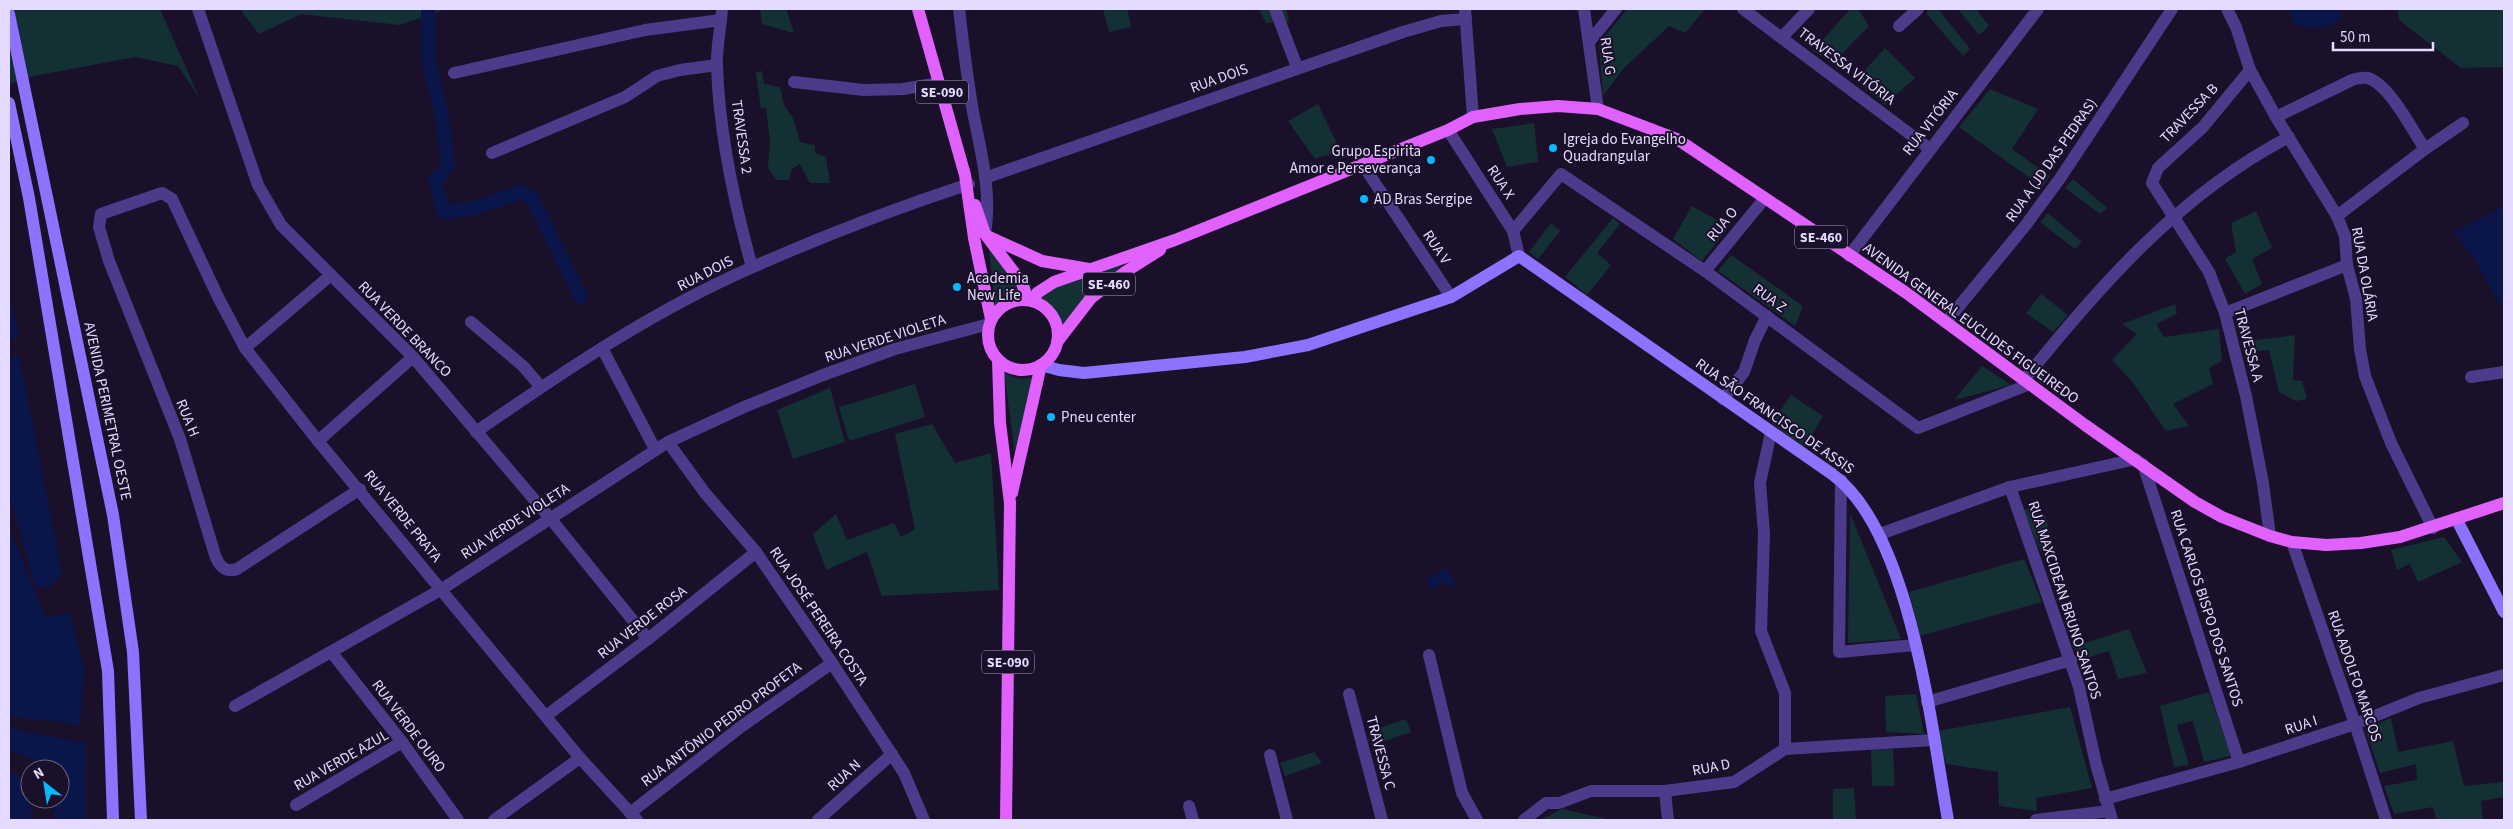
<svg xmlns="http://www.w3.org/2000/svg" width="2513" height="829" font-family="'Source Sans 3',sans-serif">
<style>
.green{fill:#133035}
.water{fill:#0a154a}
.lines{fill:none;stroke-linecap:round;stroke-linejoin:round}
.canal{stroke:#0a154a;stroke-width:14}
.street{stroke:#4c3b8a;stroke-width:12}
.secondary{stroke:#8f71ff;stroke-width:12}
.primary{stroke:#e161ff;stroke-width:12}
.poi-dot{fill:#06b8ff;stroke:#1a102a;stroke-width:2}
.labels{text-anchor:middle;stroke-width:4;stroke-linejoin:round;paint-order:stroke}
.shield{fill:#1a102a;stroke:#a89dbf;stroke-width:1}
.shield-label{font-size:14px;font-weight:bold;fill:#e5daff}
.street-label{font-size:15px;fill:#e5daff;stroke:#1a102a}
.poi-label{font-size:15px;fill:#e5daff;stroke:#1a102a;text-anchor:start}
</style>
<rect width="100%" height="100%" fill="#1a102a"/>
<!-- green -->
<g class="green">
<path d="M9,9H160L199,97L178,66L135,57L34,76L9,84Z"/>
<path d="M240,9H446L400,25L301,14L259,34Z"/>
<path d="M760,9H786L794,33L762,24Z"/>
<path d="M1103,9H1127L1131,27L1109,32Z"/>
<path d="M1259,9H1286L1289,22L1266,23Z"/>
<path d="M1627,9H1705L1685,33L1669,26L1623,69L1603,96L1599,44Z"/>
<path d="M1850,9H1858L1869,26L1833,63L1813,51Z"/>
<path d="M1930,9H1938L1970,49L1963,56L1926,13Z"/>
<path d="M1958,9H1976L1989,26L1979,35Z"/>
<path d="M2398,9H2504V67L2461,68L2399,20Z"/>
<path d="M1885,48L1915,78L1885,105L1856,80Z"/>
<path d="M762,71L764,84L780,87L784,105L793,118L800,142L815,145V153L826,157L830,183H810L800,164L792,169L789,180H776L768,168L770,142L766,108L761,109L756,72Z"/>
<path d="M1990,89L2038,109L2012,149L2050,176L2042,187L1959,127Z"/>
<path d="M1318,104L1340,150L1315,159L1288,121Z"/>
<path d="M1534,123L1538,162L1507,167L1492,129Z"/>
<path d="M2073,179L2107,208L2100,214L2065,188Z"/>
<path d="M1692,206L1729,227L1702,261L1673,239Z"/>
<path d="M2256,211L2272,248L2252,259L2262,284L2245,294L2225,259L2236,252L2231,223Z"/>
<path d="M2048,213L2082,242L2075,249L2040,222Z"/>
<path d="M1613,218L1620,224L1597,253L1611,265L1587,295L1565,277Z"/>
<path d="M1551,223L1560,231L1538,259L1529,252Z"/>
<path d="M988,242L1032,286L1010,295L995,306Z"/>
<path d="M1731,255L1803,306L1795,326L1718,271Z"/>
<path d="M1131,256L1079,307L1063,330L1053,310L1038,298L1060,282Z"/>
<path d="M2041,294L2068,315L2053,332L2026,313Z"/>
<path d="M2175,304L2177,314L2156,324L2164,337L2219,329L2222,361L2209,368L2213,384L2173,404L2189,426L2166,431L2131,380L2112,360L2137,334L2122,324Z"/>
<path d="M2295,335L2293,380L2302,381L2307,399L2296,401L2279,392L2269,350L2245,352L2240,342Z"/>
<path d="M1982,366L2011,385L1954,400Z"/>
<path d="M1004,372C1016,380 1023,380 1037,376L1016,462Z"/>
<path d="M915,384L925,417L849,441L839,407Z"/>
<path d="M830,388L845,442L793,459L777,410Z"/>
<path d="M1791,395L1823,416L1804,448L1772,423Z"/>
<path d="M932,424L955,463L991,453L999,590L882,596L867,552L826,570L813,534L836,514L847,540L894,523L901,537L915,529L895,434Z"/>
<path d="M2022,508L2045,515L2055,550L2041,552Z"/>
<path d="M1850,513L1901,639L1848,643Z"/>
<path d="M2444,537L2462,562L2418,582L2410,564L2397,570L2391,550Z"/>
<path d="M2024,559L2042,602L1920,636L1909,592Z"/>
<path d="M2129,629L2147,673L2118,679L2109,651L2077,661L2075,646Z"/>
<path d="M2209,692L2231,756L2204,762L2193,721L2177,725L2189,765L2174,767L2160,706Z"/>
<path d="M1916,694L1924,734L1886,732L1885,696Z"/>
<path d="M2070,707L2092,788L2036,798L2037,811L1999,806L1998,772L1946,764L1938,731Z"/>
<path d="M2391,718L2398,752L2453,741L2464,786L2504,782V797L2481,801L2483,820L2436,819L2433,807L2394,814L2384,786L2417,780L2416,764L2380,773L2365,729Z"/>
<path d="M1406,719L1411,732L1374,745L1369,731Z"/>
<path d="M1893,749L1895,786H1872L1871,750Z"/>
<path d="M1314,752L1322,763L1285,776L1280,763Z"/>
<path d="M1854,788L1856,820H1833V789Z"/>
<path d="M1562,809L1612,820H1540Z"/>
</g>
<!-- water -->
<g class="water">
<path d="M2289,9H2337L2343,17C2324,32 2317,28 2294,25Z"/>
<path d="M2504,206V304H2499L2476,261L2454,232Z"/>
<path d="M9,295L19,336L9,341Z"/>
<path d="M19,355L62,574L48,589L35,586L9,495V358Z"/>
<path d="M9,535H12L45,617L70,613L84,670L80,725L9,716Z"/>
<path d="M1446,568L1456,584L1450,588L1445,581L1432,590L1426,580Z"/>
<path d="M9,728L86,743V820H53L55,810L52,799H60V769H41L39,762L9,750Z"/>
<path d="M9,773L18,775L31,799V820H9Z"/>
</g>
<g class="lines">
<!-- canal -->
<path class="canal" d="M428,9L429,65L441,110L448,166L435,181L444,212L476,208L521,192L532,198L581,297"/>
<!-- street -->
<g class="street">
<path d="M198,9L258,185L281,225L413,357L550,518L648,639"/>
<path d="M722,9C721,27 716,48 717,66C719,130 735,206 752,267"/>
<path d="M959,9C963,43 967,77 973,112C981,152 992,193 985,234"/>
<path d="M1275,9L1297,67"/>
<path d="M1465,9L1473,117"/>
<path d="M1584,9L1598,109"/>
<path d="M1743,9L1930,149"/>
<path d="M2227,9L2236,27L2250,70L2276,117L2337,216L2345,236L2347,265L2356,299L2360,349L2365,376L2391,443L2433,528"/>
<path d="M1899,26L1918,9"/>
<path d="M1782,37L1809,9"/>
<path d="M1590,41L1616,9"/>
<path d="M2250,70L2203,127L2158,168L2152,183L2209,272L2225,313L2246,396L2263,483L2270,536"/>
<path d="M454,73L645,30L721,20"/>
<path d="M794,82L864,90L903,89L939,83"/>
<path d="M2276,117L2352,80C2357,78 2362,77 2368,78C2390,85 2412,130 2425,149"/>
<path d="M1448,130L1513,231L1519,256"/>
<path d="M492,153L625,97L657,76L680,70L717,65"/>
<path d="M1363,165L1451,297"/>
<path d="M985,178L1403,32L1441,21L1466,19"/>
<path d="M2337,216L2425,149L2463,123"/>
<path d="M1513,231L1561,174L1705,271L1918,428L2030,384"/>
<path d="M1849,256L2038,9"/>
<path d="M1705,271L1765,198"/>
<path d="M2225,313L2347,265"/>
<path d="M471,322L523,366L541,387"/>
<path d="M1946,322L2025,226L2061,177L2172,9"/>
<path d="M245,348L331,275"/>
<path d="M602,348L655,449"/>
<path d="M2471,377L2504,372"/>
<path d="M2024,380C2099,286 2181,193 2289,137"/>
<path d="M1723,399L1744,372L1755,340L1767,316"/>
<path d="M476,432C564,371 654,310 753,267C823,236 896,208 969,184"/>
<path d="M1771,432L1760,483L1764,533L1761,631L1785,693V749"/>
<path d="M318,441L413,357"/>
<path d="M668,442L705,493L756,552L832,663L904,773L924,820"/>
<path d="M2143,464L2239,762"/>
<path d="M1841,480L1839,652L1915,645"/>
<path d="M2010,487L2079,687L2096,764L2112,820"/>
<path d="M360,489L237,569C225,573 219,566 215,555L180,439L109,261L99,227L101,214L162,193L172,199L218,297L245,348L318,441L580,758L637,820"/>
<path d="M1880,534L2010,487L2136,459"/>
<path d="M2292,542L2355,724L2386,820"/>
<path d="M332,653L402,742L458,820"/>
<path d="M1429,655L1462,793L1477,820"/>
<path d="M1349,694L1382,820"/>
<path d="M1927,702L2071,660"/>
<path d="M235,706L442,589L668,442L744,407L823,375L895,349L989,324"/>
<path d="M546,716L648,639L756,552"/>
<path d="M1270,755L1287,820"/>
<path d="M1665,791L1668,820"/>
<path d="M2105,799L2239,762L2355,724L2419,698L2504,675"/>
<path d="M296,805L402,742"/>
<path d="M1189,806L1193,820"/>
<path d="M630,813L742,726L832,663"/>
<path d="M494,820L580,758"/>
<path d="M818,820L892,754"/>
<path d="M1524,820L1546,803H1559L1591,791H1665L1734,782L1785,749L1933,740"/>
<path d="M2036,820L2109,811"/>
</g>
<!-- secondary -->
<g class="secondary">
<path d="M9,14L113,515L133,652L141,820"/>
<path d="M9,103L29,198L108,671L113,820"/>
<path d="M1041,365L1059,370L1084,373L1245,357L1308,345L1451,297L1519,256L1832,474C1911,531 1931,727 1948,820"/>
<path d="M2457,520L2504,612"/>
</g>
<!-- primary -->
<g class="primary">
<path d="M918,9L965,175L974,238L991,319"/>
<path d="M975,205L985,234L1022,283L1028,300"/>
<path d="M987,236L1042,261L1089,269"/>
<circle cx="1023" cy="335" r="35"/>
<path d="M1034,301L1037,293L1054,282L1175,240L1448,130L1473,117L1520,109L1558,106L1598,109L1677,139L1905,292L2085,425L2195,502L2222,517L2270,536L2292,542L2326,545L2361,543L2400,537L2504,503"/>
<path d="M1057,342L1091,298L1125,272L1160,250"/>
<path d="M998,360L1000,423L1010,503L1006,820"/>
<path d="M1012,493L1041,365"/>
</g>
</g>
<!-- markers -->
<g class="poi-dot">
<circle cx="1553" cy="148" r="5"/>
<circle cx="1431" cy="160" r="5"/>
<circle cx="1364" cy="199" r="5"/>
<circle cx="957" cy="287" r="5"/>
<circle cx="1051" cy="417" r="5"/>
</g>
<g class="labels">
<!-- shield labels -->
<g class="shield">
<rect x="916" y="80.5" width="52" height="23" rx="4"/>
<rect x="1795" y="225.5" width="52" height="23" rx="4"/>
<rect x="1083" y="272.5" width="52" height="23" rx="4"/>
<rect x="982" y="650.5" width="52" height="23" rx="4"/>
</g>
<g class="shield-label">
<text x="942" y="97">SE-090</text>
<text x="1821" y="242">SE-460</text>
<text x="1109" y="289">SE-460</text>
<text x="1008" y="667">SE-090</text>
</g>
<!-- street labels -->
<g class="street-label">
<text transform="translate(1608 56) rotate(82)" y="5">RUA G</text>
<text transform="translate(1847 66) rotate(37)" y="5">TRAVESSA VITÓRIA</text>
<text transform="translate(1219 78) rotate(-20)" y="5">RUA DOIS</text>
<text transform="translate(2189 113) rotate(-46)" y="5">TRAVESSA B</text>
<text transform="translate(1930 122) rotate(-52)" y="5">RUA VITÓRIA</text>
<text transform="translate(742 137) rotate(82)" y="5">TRAVESSA 2</text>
<text transform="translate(2051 160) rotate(-55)" y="5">RUA A (JD DAS PEDRAS)</text>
<text transform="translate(1501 182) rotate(57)" y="5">RUA X</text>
<text transform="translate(1722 224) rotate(-51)" y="5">RUA O</text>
<text transform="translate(1437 247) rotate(56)" y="5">RUA V</text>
<text transform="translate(705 273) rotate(-27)" y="5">RUA DOIS</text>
<text transform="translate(2365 274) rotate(80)" y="5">RUA DA OLÁRIA</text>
<text transform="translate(1770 298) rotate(36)" y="5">RUA Z</text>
<text transform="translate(1971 323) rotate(36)" y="5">AVENIDA GENERAL EUCLIDES FIGUEIREDO</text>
<text transform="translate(405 329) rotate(46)" y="5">RUA VERDE BRANCO</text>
<text transform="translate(885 338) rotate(-18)" y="5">RUA VERDE VIOLETA</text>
<text transform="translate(2249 345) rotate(75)" y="5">TRAVESSA A</text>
<text transform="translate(108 411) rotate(78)" y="5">AVENIDA PERIMETRAL OESTE</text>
<text transform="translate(1775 416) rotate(35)" y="5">RUA SÃO FRANCISCO DE ASSIS</text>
<text transform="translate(188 418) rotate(68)" y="5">RUA H</text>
<text transform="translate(403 516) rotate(51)" y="5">RUA VERDE PRATA</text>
<text transform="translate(515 521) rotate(-33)" y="5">RUA VERDE VIOLETA</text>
<text transform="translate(2065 600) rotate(72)" y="5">RUA MAXCIDEAN BRUNO SANTOS</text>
<text transform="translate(2207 608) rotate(72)" y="5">RUA CARLOS BISPO DOS SANTOS</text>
<text transform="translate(819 616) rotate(56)" y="5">RUA JOSÉ PEREIRA COSTA</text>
<text transform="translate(642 622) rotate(-38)" y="5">RUA VERDE ROSA</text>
<text transform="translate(2355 676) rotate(71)" y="5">RUA ADOLFO MARCOS</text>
<text transform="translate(721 724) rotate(-37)" y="5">RUA ANTÔNIO PEDRO PROFETA</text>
<text transform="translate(2301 725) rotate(-18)" y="5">RUA I</text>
<text transform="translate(409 726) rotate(53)" y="5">RUA VERDE OURO</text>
<text transform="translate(1381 753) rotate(75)" y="5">TRAVESSA C</text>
<text transform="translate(341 760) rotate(-30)" y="5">RUA VERDE AZUL</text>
<text transform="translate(1711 767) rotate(-11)" y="5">RUA D</text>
<text transform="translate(844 775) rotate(-42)" y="5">RUA N</text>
</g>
<!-- poi labels -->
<g class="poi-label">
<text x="1563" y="144">Igreja do Evangelho<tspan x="1563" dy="17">Quadrangular</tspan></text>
<text x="1421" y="156" text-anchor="end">Grupo Espirita<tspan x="1421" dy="17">Amor e Perseverança</tspan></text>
<text x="1374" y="204">AD Bras Sergipe</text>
<text x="967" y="283">Academia<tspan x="967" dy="17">New Life</tspan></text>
<text x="1061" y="422">Pneu center</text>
</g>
</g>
<!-- border -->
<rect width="2513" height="829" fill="none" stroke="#e5daff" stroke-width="20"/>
<!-- north arrow -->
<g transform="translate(45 784) rotate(329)"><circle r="24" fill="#1a102a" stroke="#6b617f"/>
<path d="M0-4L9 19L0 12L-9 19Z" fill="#06b8ff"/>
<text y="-8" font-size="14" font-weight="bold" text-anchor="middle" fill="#e5daff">N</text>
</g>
<!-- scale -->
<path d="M2333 42v8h100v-8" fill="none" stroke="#e5daff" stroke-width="2.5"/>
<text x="2340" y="42" font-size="15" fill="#e5daff" stroke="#1a102a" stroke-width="4" paint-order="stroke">50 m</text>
</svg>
